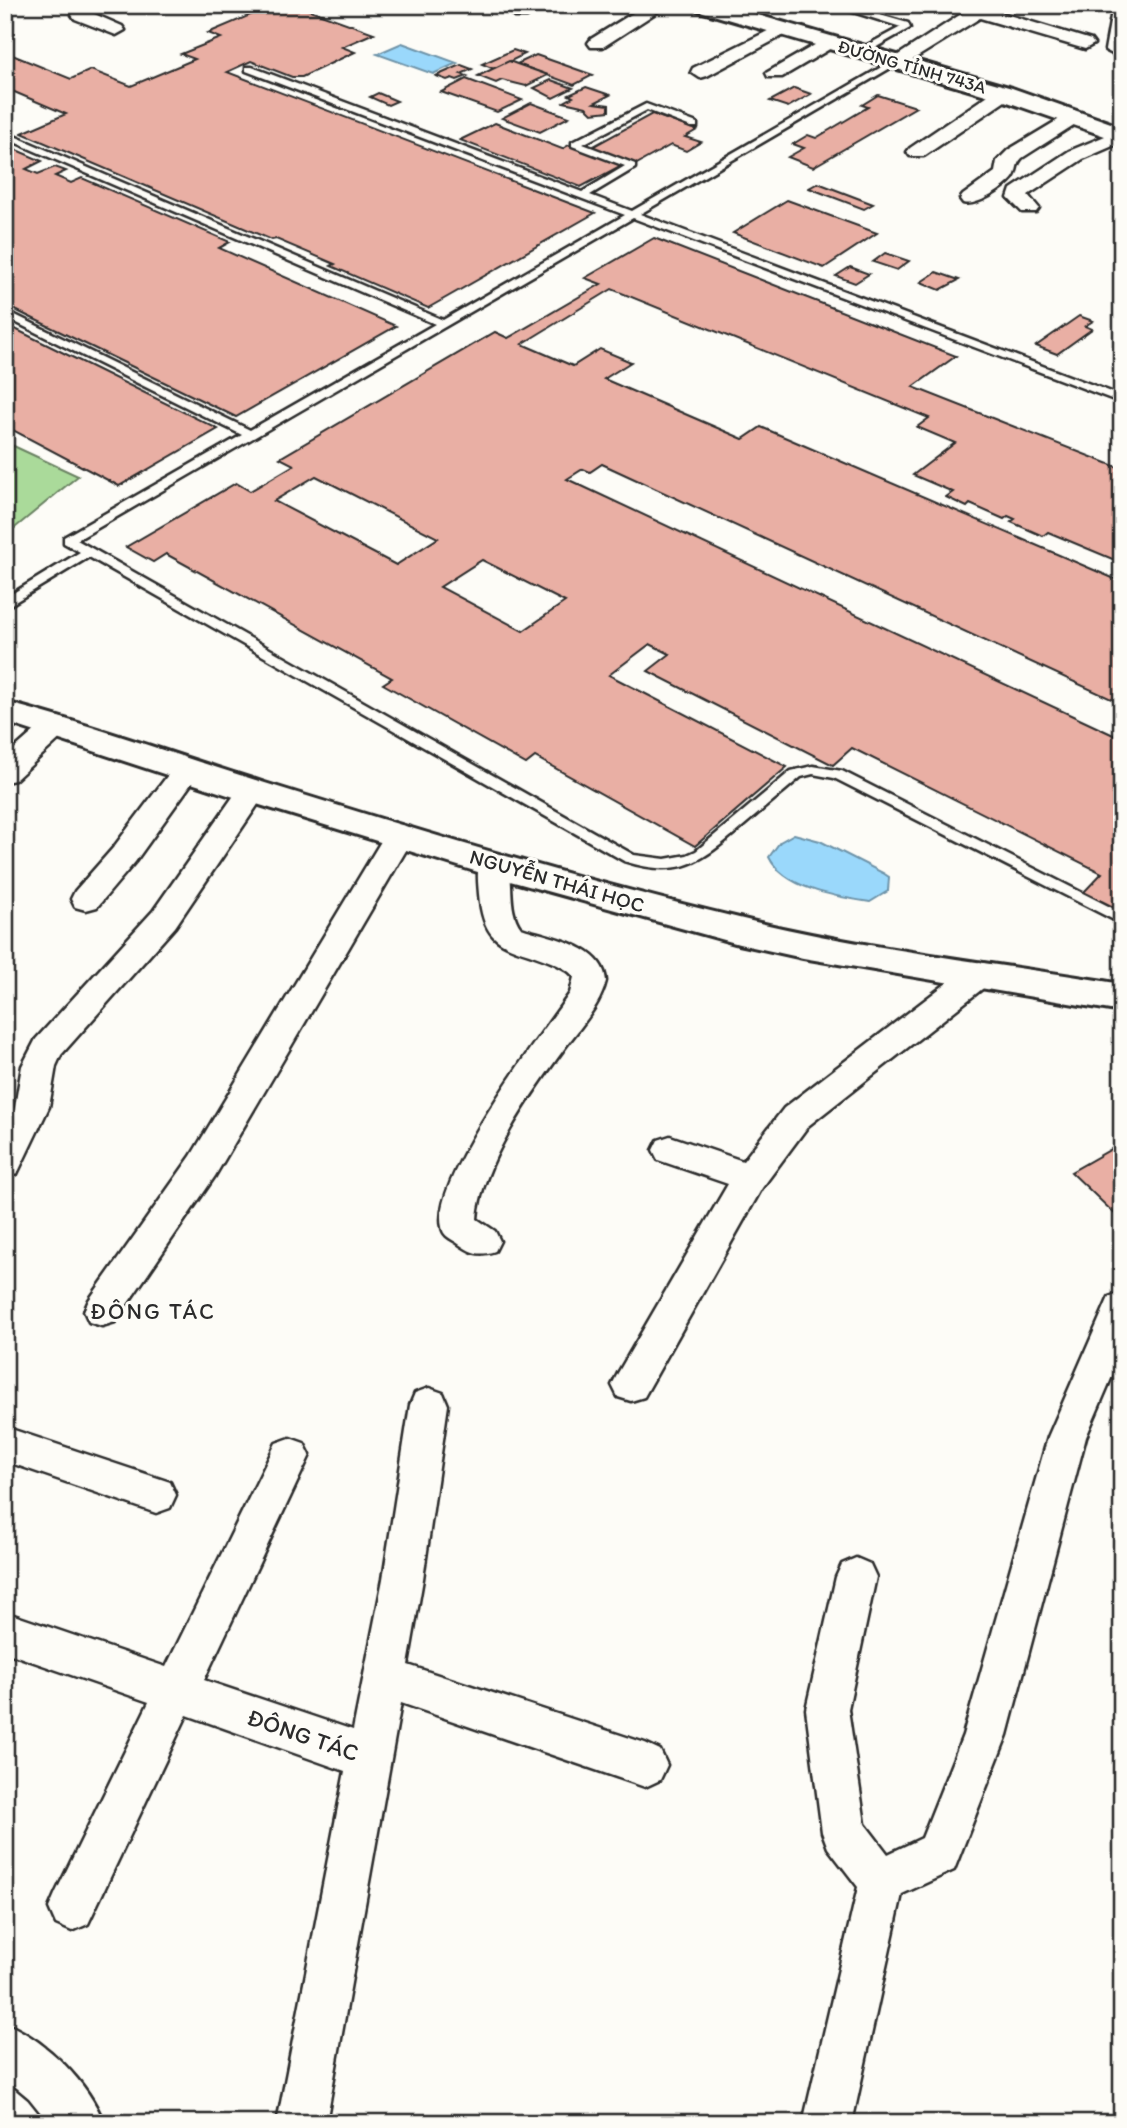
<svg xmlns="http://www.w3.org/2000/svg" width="1127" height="2128" font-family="Itim,sans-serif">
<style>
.green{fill:#aada9a;stroke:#6a8262;stroke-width:2}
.water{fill:#9ad8fb;stroke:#6e93a8;stroke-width:2}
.building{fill:#e9afa4;stroke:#2b2b2b;stroke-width:2;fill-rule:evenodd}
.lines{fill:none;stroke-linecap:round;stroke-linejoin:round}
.service-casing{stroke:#2b2b2b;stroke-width:5}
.minor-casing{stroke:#2b2b2b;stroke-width:5}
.tertiary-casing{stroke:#2b2b2b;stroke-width:6}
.secondary-casing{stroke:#2b2b2b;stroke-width:6}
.service{fill:#fdfcf7;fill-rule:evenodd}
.minor{fill:#fdfcf7;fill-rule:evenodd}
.tertiary{fill:#fdfcf7;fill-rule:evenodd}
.secondary{fill:#fdfcf7;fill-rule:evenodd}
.labels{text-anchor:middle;stroke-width:6;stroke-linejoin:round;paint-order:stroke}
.far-street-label{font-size:18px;fill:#2b2b2b;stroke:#fdfcf7}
.street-label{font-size:21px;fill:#2b2b2b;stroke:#fdfcf7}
.neighbourhood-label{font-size:23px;letter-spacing:2px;fill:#2b2b2b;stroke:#fdfcf7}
.near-street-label{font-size:24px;fill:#2b2b2b;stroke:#fdfcf7}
</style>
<rect width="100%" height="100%" fill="#fdfcf7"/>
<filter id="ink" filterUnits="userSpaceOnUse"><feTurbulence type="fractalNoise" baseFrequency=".0143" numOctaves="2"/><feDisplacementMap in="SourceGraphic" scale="14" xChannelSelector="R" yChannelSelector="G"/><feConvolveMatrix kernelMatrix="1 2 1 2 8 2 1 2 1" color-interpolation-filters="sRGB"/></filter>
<g filter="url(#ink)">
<!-- green -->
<path class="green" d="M5,442L78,476L5,536Z"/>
<!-- water -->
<g class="water">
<path d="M402,43L457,63L433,74L377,54Z"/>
<path d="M794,834L820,841L883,873L889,877L888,891L870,902C838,897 784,889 769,857L780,842Z"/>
</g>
<!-- building -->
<g class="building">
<path d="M274,5H296L374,33L342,47L355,52L302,77H292L251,61L227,72L595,213L428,308L331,266L335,264L276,239L272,240L22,133L66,114L5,88V52L71,79L91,70L131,86L195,59L181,54L221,38L208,33Z"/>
<path d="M513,50L525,54L494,69L482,64Z"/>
<path d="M536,55L593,75L574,85L517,64Z"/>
<path d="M509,61L517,64L548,75L526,86L502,80L496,83L478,76Z"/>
<path d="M461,65L472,69L461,74L467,76L457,80L452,78L447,80L436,76Z"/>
<path d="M466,79L522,100L497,112L441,92Z"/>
<path d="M551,80L573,88L553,98L534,88Z"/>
<path d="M586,87L610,95L594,103L609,105V111L592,113L586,107L564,102L573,97L569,95Z"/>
<path d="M794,88L811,94L788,107L770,101Z"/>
<path d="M378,93L397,101L388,105L370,97Z"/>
<path d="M878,95L916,107L813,167L788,157L804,148L793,144L808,135L816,138L868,107L862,105Z"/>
<path d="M531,103L569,117L540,132L502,118Z"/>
<path d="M652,114L697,130L685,137L701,142L686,151L671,145L635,165L590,148Z"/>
<path d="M495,123L562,149L569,145L622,165L581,187L460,140Z"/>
<path d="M5,145L42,161L26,169L38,174L55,167L66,171L55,176L71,183L82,178L230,242L219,248L396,326L236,417L5,305Z"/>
<path d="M818,183L873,204L864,209L809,188Z"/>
<path d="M787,200L877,233L824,268L733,233Z"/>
<path d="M654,238L956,356L913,387L1122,469V563L1048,532L1043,536L1011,522L1015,519L1008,516L1004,519L970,504L967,507L946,497L953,492L913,475L955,443L917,427L929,418L612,289L522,344L573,366L600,349L631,362L604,379L743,439L761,427L1115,579L1122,573V704L602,464L590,472L583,469L567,479L1122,739V913L1083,893L1102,873L852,748L833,765L648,671L670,654L650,644L609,675L787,767L695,846L535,757L526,764L383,684L392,678L166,554L153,562L126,547L236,483L250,491L294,465L280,458L495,332L508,338L601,284L585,278ZM316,476L438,538L396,565L274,501ZM482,560L565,602L523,631L440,587Z"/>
<path d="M885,253L909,261L897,270L873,262Z"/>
<path d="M850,267L869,274L855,283L836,276Z"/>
<path d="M936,272L959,280L940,290L921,282Z"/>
<path d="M1079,316L1093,321L1085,326L1092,329L1057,354L1036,346Z"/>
<path d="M5,324L218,429L119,486L5,426Z"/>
<path d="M1122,1143V1221L1071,1172Z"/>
</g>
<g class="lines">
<!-- service casing -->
<g class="service-casing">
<g id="service">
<path d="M831,5H845L908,23L910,28L864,54H858V50L901,27Z"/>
<path d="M892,61L899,63L640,214L1122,396V403L633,218L77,540L634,855L665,859L687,855L696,851L791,771L813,766L842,771L1122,913V924L834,778L813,774L801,777C781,794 761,811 742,827C701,862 680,879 624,861L89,557L5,608V598L80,552L64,543V537L242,435L5,317V310L250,430L435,324L5,138V132L443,320L625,215L246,71V67H252L582,192L625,166L572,146V142L646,104L697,123V127H691L647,110L583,144L635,164V168L590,195L632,211Z"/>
</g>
</g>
<!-- minor casing -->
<g class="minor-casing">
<g id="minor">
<path d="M80,5H99L92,13L122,26L125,30L116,35L75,19L72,15Z"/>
<path d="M522,5H544L527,17H515L512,13Z"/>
<path d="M646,5H668L603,47H591L588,43L591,39Z"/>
<path d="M975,5H997L992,10L1091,40L1094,44L1085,49L980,18L901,67H889L886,63Z"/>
<path d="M1113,5H1122V59L1105,50Z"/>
<path d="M780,25L786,26L789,30L786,34L707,76L700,78L691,72L693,68Z"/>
<path d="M827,38L833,39L836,43L833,47L782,77H768L766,73Z"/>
<path d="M1004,87L1011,89L1013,93L1011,97L924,156H910L907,152L910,148L997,89Z"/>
<path d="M1073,111L1083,117L1080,121L1022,158C1015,165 1018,171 1013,178C1004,189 976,207 963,203L960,199L963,195L995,172L997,161L1008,150Z"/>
<path d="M1122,129V142L1083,159L1028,195L1039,208L1036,212H1022L1008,198L1011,189L1069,151Z"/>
<path d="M57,717L67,720L71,726L67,732L15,780L5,782V757L47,720Z"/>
<path d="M187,761L197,763L201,770L135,862L97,907L86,910L75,907L71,899L75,891L113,848L177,763Z"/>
<path d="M252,781L262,784L267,791L175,927L61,1055L56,1066L49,1107L17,1174L5,1178V1127L15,1107L22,1066L36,1039L153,911L242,784Z"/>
<path d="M400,825L411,828L415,835L215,1176L115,1322L102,1326L89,1322L84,1311L89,1300L191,1156L389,828Z"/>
<path d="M493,854L504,857C517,878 505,907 521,928C548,937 604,945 606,981C600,1007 579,1028 564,1049C532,1093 481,1164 477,1219L495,1231L500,1241L495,1251C478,1257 470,1252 456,1242C449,1238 443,1235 442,1227C430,1180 542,1033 570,993L574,977C569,970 560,966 551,962C509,944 484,951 479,894C478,881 476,868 482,857Z"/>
<path d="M980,962L991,966L996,974L991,982L808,1126L762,1188L644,1397L631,1401L618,1397L612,1385L618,1373L728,1184L658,1160L653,1150L658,1140L670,1136L743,1161L784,1108L969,966Z"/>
<path d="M1122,1293V1353L1086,1437L1007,1735L954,1870L902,1894L852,2123H803L858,1887L828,1848L822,1832L806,1709L836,1577L842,1564L856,1558L870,1564L876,1577L848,1709L865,1824L888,1854L922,1838L963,1735L1048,1437L1109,1297Z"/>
<path d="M429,1388L443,1393L448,1405L423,1579L408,1665L645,1743L660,1750L667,1765L660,1780L645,1787L401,1703L326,2123H277L345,1771L187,1715L88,1924L72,1931L56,1924L49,1908L56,1892L149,1702L5,1652V1612L166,1667L276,1443L290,1438L304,1443L310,1455L204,1680L353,1730L383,1579L410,1405L415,1393Z"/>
<path d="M5,1427L170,1482L176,1495L170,1508L156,1513L5,1461Z"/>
<path d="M5,2023C46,2040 88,2082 104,2123H49L29,2098L5,2078Z"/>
</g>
</g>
<!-- tertiary casing -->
<g class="tertiary-casing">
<path id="tertiary" d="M5,702C93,725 178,756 265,783C422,832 580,880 739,918C864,949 995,963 1122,984V1012L803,958L739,944L481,873L240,799L5,722Z"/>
</g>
<!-- secondary casing -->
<g class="secondary-casing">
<path id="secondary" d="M690,5H723L1012,88L1122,127V142L996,98L693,9Z"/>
</g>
<!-- service -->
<use href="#service" class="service"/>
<!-- minor -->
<use href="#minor" class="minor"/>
<!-- tertiary -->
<use href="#tertiary" class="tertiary"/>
<!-- secondary -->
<use href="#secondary" class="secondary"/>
</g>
</g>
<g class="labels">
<!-- far-street labels -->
<g class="far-street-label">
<text transform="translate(912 67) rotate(16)" y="6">ĐƯỜNG TỈNH 743A</text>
</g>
<!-- street labels -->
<g class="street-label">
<text transform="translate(557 881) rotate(16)" y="7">NGUYỄN THÁI HỌC</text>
</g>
<!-- neighbourhood labels -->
<g class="neighbourhood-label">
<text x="153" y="1319">ĐÔNG TÁC</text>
</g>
<!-- near-street labels -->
<g class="near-street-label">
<text transform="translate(303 1735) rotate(19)" y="8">ĐÔNG TÁC</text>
</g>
</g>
<!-- margin -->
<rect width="1127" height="2128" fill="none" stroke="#fdfcf7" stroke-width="28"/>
<rect x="14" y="14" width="1099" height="2100" fill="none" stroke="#2b2b2b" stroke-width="2.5" filter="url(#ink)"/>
</svg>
